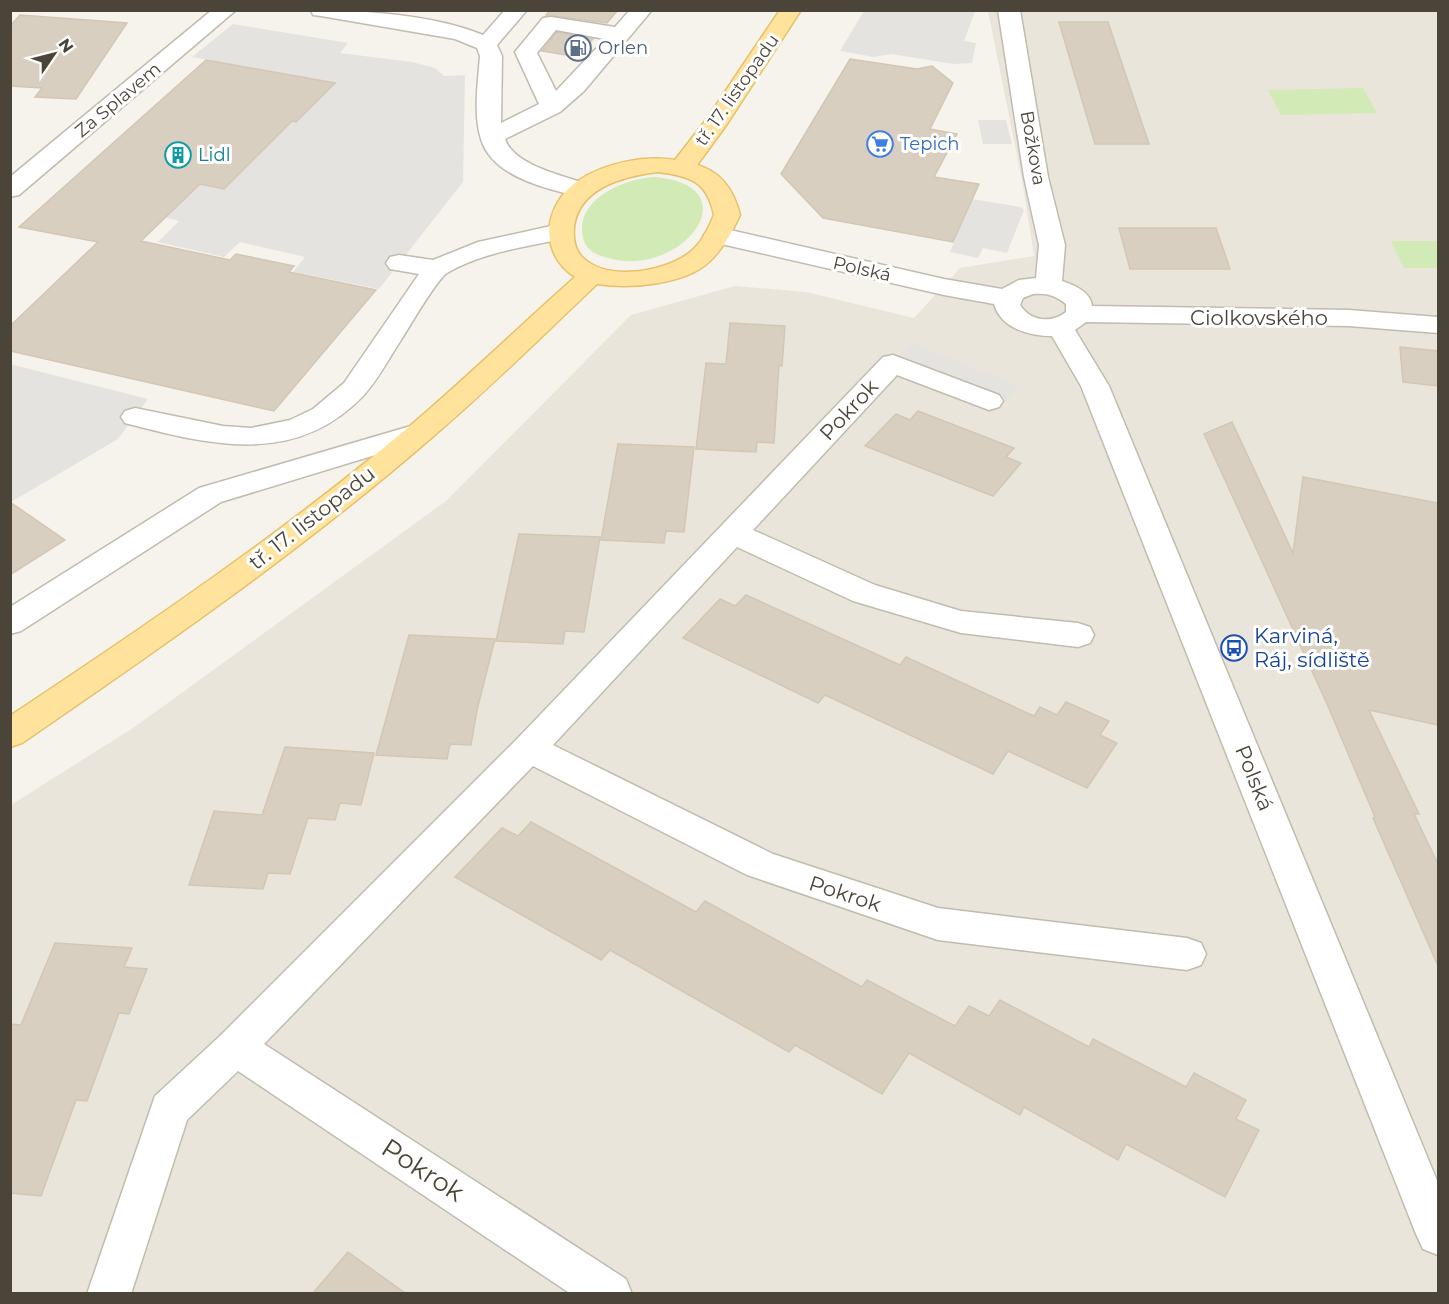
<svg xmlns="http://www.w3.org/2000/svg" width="1449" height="1304" font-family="Montserrat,sans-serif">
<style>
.residential{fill:#eae5da}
.green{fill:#d2eab5}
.parking{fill:#e5e3e0}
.building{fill:#d8cfc1;stroke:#d3c7b4;stroke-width:1.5}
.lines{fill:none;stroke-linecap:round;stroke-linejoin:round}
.minor-casing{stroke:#c2bbae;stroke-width:3}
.major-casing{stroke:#e6c16a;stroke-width:3}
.minor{fill:#fff;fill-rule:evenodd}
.major{fill:#ffe39c;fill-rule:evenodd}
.labels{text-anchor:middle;stroke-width:6;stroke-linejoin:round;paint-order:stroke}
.far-service-label{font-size:18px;fill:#4e5e75;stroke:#fff;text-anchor:start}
.far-street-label{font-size:18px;fill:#4b4439;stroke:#fff}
.far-shop-label{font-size:18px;fill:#366cbe;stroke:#fff;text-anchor:start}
.far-culture-label{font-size:18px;fill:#0d838f;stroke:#fff;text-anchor:start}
.street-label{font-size:21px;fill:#4b4439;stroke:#fff}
.transit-label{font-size:21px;fill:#164399;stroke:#fff;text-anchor:start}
.near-street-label{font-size:26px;fill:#4b4439;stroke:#fff}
</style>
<rect width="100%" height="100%" fill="#f6f3ec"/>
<!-- residential -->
<path class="residential" d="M988,11H1438V1293L11,1294V805L136,726L446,501L631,315L735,286L806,292L914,318L960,268L1034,256L1023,186Z"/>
<!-- green -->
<g class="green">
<path d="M1363,88L1377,113L1281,115L1268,90Z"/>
<path d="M655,177C755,186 679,282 605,257C594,254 585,249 583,237C574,199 626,178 655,177Z"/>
<path d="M1391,241H1438V268H1404Z"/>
</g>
<!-- parking -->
<g class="parking">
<path d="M864,11H975L964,41L976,43L972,63L954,64L891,54L874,57L840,51Z"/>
<path d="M233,24L348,43L340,53L412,62L435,68L444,76L465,75L463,182L379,289L293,272L305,257L240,242L224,257L158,242L179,221L163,217L266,118L294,122L333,84L192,57Z"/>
<path d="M978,120H1006L1012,144H983Z"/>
<path d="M972,199L1021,207L1024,210L1007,253L983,248L978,258L950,252Z"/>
<path d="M911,343L1019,386L1006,400L898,356Z"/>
<path d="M10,364L148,399L118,439L11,502Z"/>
</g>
<!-- building -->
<g class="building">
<path d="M550,10H618L607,23L546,15Z"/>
<path d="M20,15L127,23L76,99L35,97L42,88L10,86V26Z"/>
<path d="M1059,22H1108L1149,144H1095Z"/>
<path d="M557,32L593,39L578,57L542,51Z"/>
<path d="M850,59L917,69L932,66L953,83L930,129L957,134L934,177L979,184L953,242L823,218L781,174Z"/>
<path d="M206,60L335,83L296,122L292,121L224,189L200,184L141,241L230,260L236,254L294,266L289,272L376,290L274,411L10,351V326L98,242L19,227Z"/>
<path d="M1119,228H1216L1230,269H1130Z"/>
<path d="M730,323L785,326L782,366H779L774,443L757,442L756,452L696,449L706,363L726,364Z"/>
<path d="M1400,347L1438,351V386L1403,382Z"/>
<path d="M918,411L1014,448L1006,457L1021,463L993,496L865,446L896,414L910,420Z"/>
<path d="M1232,422L1293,553L1303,477L1438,503V725L1369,710L1419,814H1414L1438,864V966L1373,818L1375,817L1327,704L1204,434Z"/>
<path d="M618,444L694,447L684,532L666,531L664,543L601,540Z"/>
<path d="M10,502L65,540L10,575Z"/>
<path d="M519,534L600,537L584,632L565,631L563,644L496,641Z"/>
<path d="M746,595L900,665L906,657L1034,716L1040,707L1057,715L1066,702L1109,721L1100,735L1117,743L1087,788L1008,751L993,774L825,695L818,703L683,638L720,599L735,606Z"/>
<path d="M409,635L495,639L477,710L471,745L450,744L447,759L376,755Z"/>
<path d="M285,747L374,753L361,805L340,803L335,820L308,818L290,874L268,873L263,889L189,885L214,811L262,815Z"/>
<path d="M531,822L696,912L705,901L862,987L867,980L955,1026L969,1006L989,1016L1000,1000L1089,1047L1093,1039L1186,1087L1194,1073L1246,1100L1236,1119L1259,1130L1225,1197L1126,1144L1118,1160L1024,1107L1020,1115L909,1053L882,1094L795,1045L789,1052L610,950L601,960L455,877L502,828L518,836Z"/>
<path d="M55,943L132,948L124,967L147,969L129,1014L119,1013L87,1101L76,1100L41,1196L10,1193V1024L21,1025Z"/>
<path d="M348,1252L405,1293H313Z"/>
</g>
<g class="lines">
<!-- minor casing -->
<g class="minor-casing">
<g id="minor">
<path d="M212,10H236L19,195L10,197V177Z"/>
<path d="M311,10C362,10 435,15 483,35L505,10H527L497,45L502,56L501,123L539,104L515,52L543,18L551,17L615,27L630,10H652L584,91L560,112L505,139C514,166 565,176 590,185L593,190L590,195L581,197C547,189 492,177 481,139C473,114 478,82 480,56L477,48L455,39L321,16L313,15ZM556,30L605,39L556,91L537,53Z"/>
<path d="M998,10H1020L1048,177L1065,245L1062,281C1074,285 1091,292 1092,306L1349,310L1438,317V333L1349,326L1086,322L1075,330L1109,386L1438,1183V1255L1423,1249L1416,1234L1081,386L1052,336C1028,336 1001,328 994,304L944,295L717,243L708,240L704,235L708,230L717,227L944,279L1002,289L1019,280L1036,278L1039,245L1024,177ZM1033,294C1046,293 1055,295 1066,304V312C1051,324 1030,321 1020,305L1023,298Z"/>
<path d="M560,224L569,227L573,232L569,237C529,247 484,251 447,273C437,279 410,326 401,340C389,358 378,380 363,396C295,467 209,445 125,423L121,417L125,411L135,408L223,426L251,428L290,420L313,409L344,383L419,274L390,269L386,263L390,257L399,255L433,260L478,242Z"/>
<path d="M893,355L999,395L1003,401L999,407L989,410L897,375L753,530L875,585L961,611L1078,623L1090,627L1094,635L1090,643L1078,647L961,633L853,601L737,547L553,745L773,854L938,908L1187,938L1201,943L1206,954L1201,965L1187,970L938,940L747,875L533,766L264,1044L626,1279L632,1294H571L238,1071L187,1120L131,1294H87L155,1096L221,1035L517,739L883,357Z"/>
<path d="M421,423L431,426L436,432L431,438L221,502L21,631L10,634V607L199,488Z"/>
</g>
</g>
<!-- major casing -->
<g class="major-casing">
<path id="major" d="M780,10H801L727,124L697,165C722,172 734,191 740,215C732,232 723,249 709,262C684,285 629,289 597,284C542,336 488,390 430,439C302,550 162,647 22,743L10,747V716C147,625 284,532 410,426C466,378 520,326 575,277C538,253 543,205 578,181C604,163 645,155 675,160L706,120ZM658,172C690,176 707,181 714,215C708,229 702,243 689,253C664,272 607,282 582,257C575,250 573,238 574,228C578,187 625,176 658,172Z"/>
</g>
<!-- minor -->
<use href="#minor" class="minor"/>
<!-- major -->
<use href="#major" class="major"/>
</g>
<!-- icons -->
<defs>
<g id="fuel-ring" transform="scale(1.35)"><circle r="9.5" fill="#fff" stroke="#5c6f8a" stroke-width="1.5"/><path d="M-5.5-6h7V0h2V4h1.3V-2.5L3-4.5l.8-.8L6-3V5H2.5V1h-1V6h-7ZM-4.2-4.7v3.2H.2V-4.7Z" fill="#5c6f8a"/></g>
<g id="supermarket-ring" transform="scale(1.35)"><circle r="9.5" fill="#fff" stroke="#3f7fe0" stroke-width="1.5"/><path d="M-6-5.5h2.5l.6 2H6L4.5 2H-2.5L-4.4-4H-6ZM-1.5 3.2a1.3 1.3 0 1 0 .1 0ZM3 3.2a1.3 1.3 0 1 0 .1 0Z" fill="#3f7fe0"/></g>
<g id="building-ring" transform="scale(1.35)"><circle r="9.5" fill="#fff" stroke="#0f9aa8" stroke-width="1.5"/><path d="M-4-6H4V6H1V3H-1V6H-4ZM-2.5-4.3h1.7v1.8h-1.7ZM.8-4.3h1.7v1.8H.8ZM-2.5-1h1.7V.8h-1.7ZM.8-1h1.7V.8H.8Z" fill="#0f9aa8"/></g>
<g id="bus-ring" transform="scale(1.35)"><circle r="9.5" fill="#fff" stroke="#1a4fb4" stroke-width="1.5"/><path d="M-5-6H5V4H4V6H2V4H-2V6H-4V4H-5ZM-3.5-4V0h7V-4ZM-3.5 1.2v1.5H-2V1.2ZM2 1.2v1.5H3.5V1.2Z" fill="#1a4fb4"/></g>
</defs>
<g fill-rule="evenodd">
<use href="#fuel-ring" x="578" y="48"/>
<use href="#supermarket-ring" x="880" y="144"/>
<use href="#building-ring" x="178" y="155"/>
<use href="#bus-ring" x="1234" y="648"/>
</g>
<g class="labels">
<!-- far-service labels -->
<g class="far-service-label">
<text x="598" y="54">Orlen</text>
</g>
<!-- far-street labels -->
<g class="far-street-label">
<text transform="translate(737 90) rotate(-55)" y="6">tř. 17. listopadu</text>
<text transform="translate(118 100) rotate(-40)" y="6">Za Splavem</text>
<text transform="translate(1033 148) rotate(80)" y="6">Božkova</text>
<text transform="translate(862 269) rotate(13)" y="6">Polská</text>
</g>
<!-- far-shop labels -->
<g class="far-shop-label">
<text x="900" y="150">Tepich</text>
</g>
<!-- far-culture labels -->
<g class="far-culture-label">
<text x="198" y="161">Lidl</text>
</g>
<!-- street labels -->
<g class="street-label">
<text x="1259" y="325">Ciolkovského</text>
<text transform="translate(849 410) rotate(-47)" y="7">Pokrok</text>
<text transform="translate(312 518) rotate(-38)" y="7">tř. 17. listopadu</text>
<text transform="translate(1254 778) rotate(68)" y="7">Polská</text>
<text transform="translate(845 894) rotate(18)" y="7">Pokrok</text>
</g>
<!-- transit labels -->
<g class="transit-label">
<text x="1254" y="643">Karviná,<tspan x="1254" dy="24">Ráj, sídliště</tspan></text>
</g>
<!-- near-street labels -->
<g class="near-street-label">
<text transform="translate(423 1170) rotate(33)" y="9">Pokrok</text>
</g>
</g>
<!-- border -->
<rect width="1449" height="1304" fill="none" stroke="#4b4439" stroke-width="24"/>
<!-- north arrow -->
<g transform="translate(54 54) rotate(55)" stroke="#ffffff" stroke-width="4.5" paint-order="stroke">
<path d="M0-4.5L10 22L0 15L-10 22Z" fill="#4b4439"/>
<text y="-9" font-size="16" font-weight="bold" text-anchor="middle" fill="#4b4439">N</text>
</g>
</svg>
